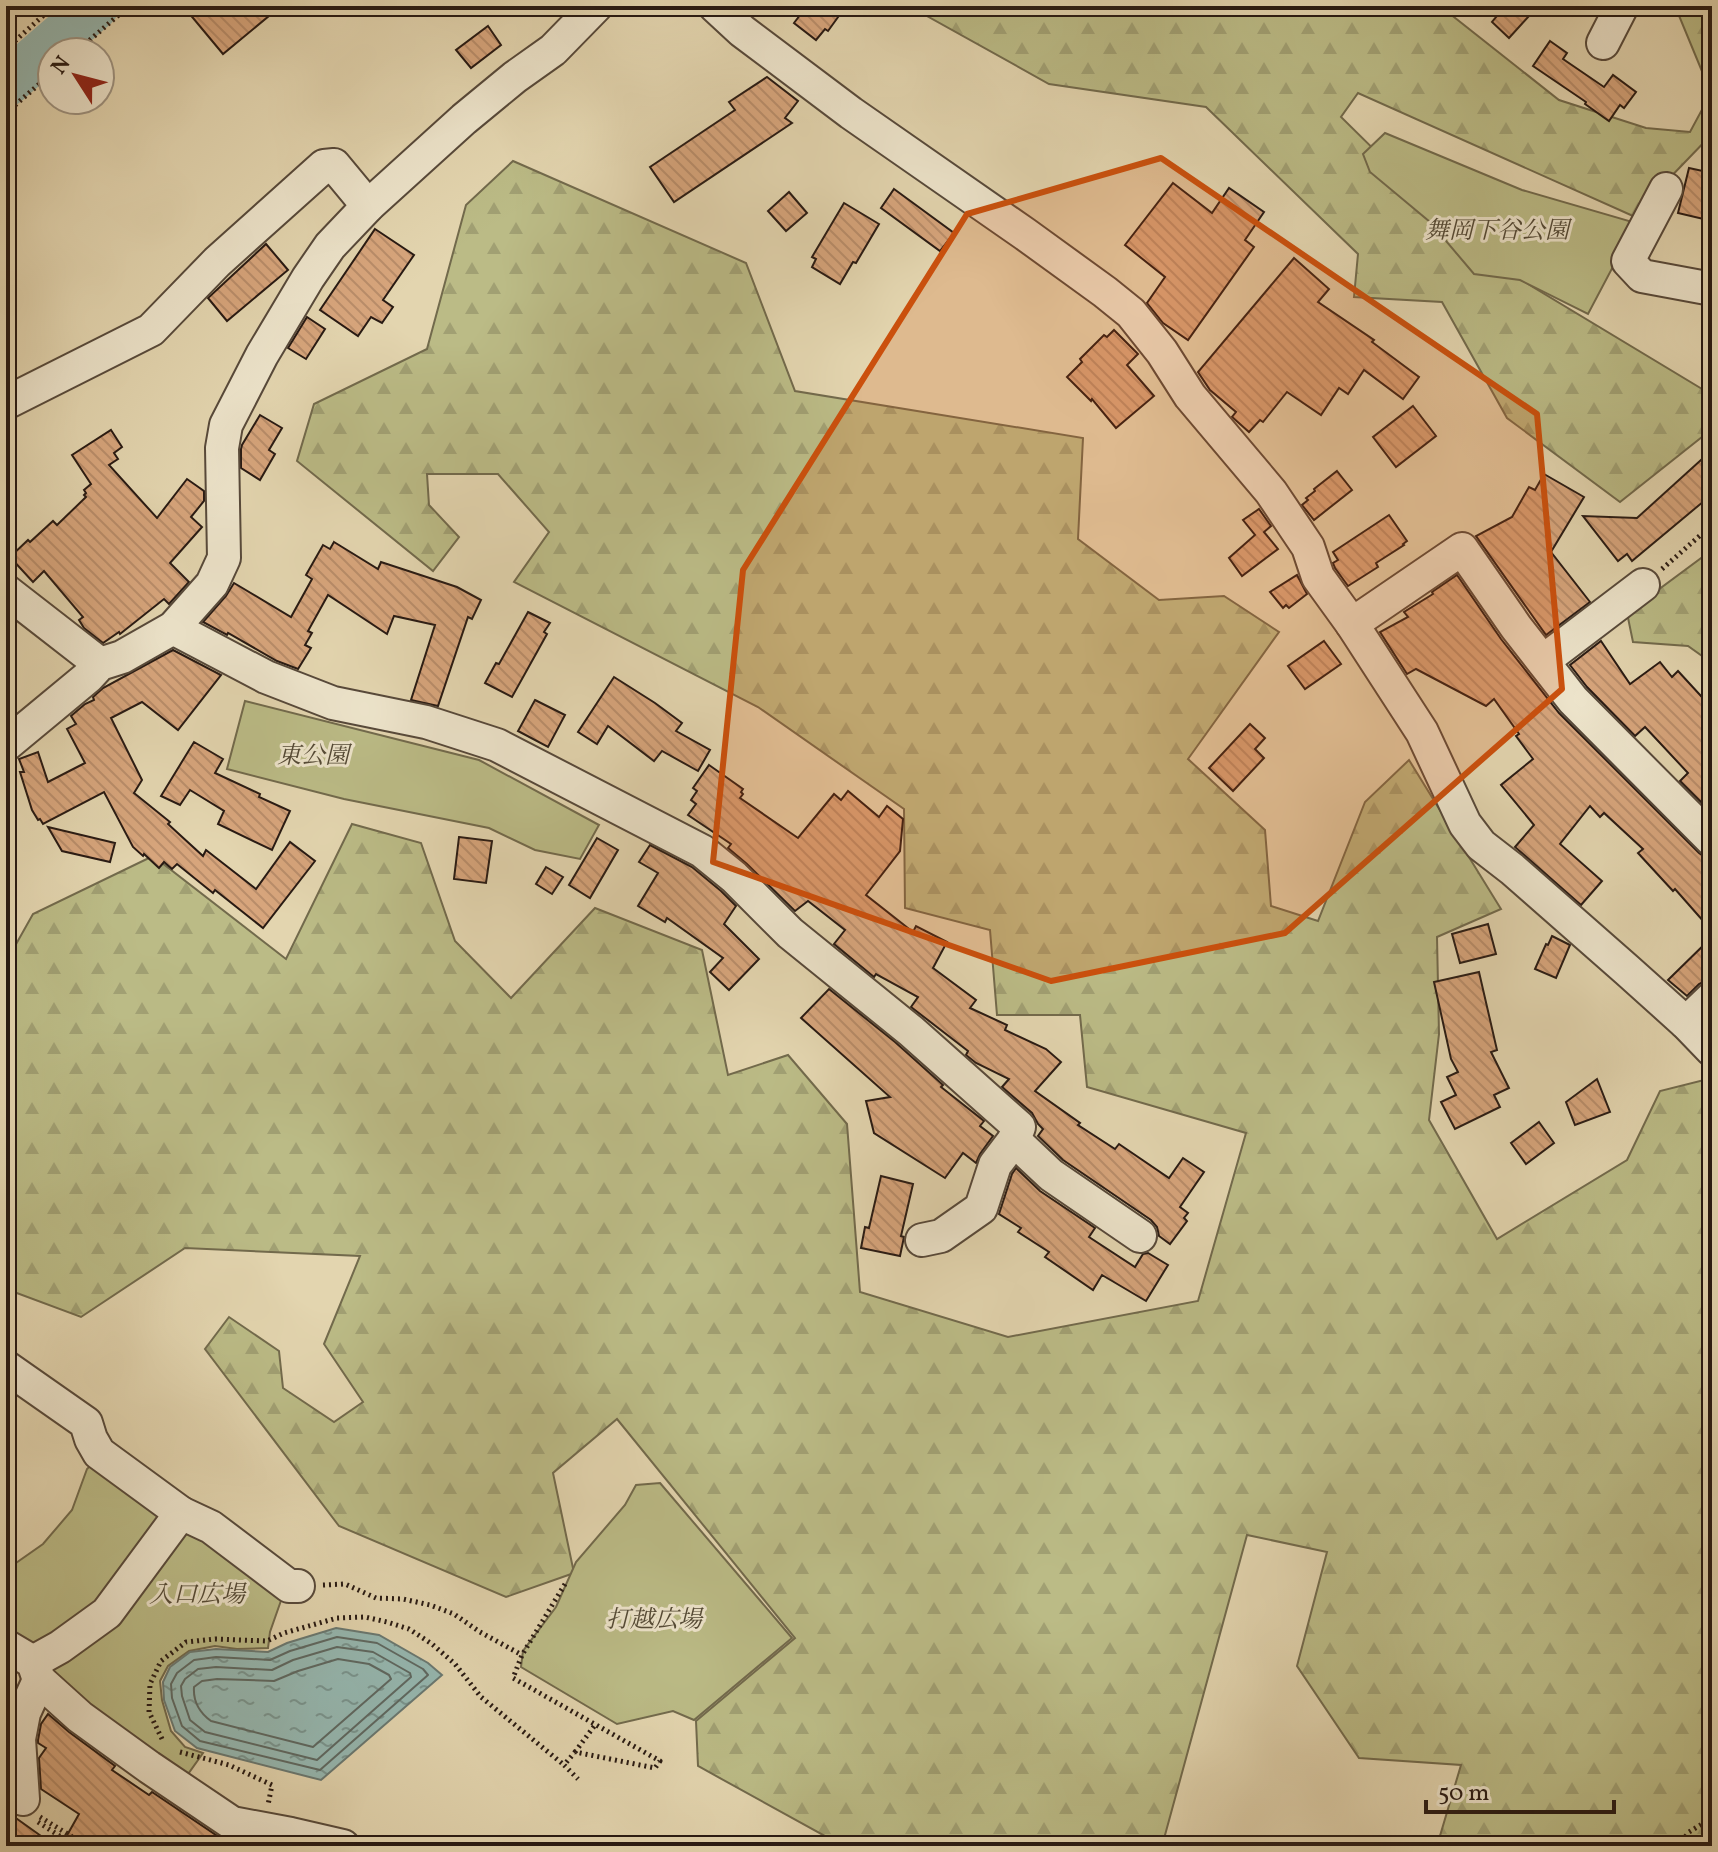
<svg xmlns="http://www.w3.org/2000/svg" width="1718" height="1852" font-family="Vollkorn,'Noto Serif JP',serif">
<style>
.forest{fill:url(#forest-firs);stroke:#726a4c;stroke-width:2}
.park{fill:#bbbb86;stroke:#726a4c;stroke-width:2}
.water{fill:url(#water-ripples);stroke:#6a7972;stroke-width:2}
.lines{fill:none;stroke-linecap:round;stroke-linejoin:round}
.shore{stroke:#5f6962;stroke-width:2}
.river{stroke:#96b8b1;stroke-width:46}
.building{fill:url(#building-back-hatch);stroke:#281a13;stroke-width:2}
.minor-casing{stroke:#57493a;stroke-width:36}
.path{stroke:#281a13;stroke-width:5;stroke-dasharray:2 4;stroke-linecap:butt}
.minor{stroke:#ede4cb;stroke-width:32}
.marked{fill:#cb500d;fill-opacity:0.2;stroke:#cb500d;stroke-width:6;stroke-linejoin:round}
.labels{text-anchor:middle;stroke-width:6;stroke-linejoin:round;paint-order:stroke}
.park-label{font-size:24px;font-style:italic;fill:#544a36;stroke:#ede4cb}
</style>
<defs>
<pattern id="forest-firs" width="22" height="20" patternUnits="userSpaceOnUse" patternTransform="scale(2)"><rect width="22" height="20" fill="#bbbb86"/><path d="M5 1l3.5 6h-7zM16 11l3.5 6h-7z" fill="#a1a073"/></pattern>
<pattern id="water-ripples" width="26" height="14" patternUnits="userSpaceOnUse" patternTransform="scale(2)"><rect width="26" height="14" fill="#96b8b1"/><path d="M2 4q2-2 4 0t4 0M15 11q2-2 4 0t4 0" fill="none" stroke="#7a958f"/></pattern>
<pattern id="building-back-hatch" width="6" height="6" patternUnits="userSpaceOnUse" patternTransform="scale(2)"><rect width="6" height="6" fill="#d7a57c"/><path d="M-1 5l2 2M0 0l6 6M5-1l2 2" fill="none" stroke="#b98d6a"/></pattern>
</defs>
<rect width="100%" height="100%" fill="#e3d5af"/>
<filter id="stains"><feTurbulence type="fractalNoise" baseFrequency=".0025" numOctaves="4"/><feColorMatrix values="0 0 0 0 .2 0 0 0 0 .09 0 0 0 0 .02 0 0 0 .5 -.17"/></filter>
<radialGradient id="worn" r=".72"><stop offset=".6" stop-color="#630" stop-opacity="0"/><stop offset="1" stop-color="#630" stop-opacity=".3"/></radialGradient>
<!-- forest -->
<g class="forest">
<path d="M909,6H1440L1559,100L1646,128L1690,132L1711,93L1675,6H1712V134L1633,216L1358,93L1341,117L1483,257L1712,395V429L1620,502L1507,418L1442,302L1354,297L1358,254L1206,107L1049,84Z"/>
<path d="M513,161L746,263L795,391L1083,438L1078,539L1159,600L1224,596L1279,632L1188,759L1265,830L1271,906L1318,921L1365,802L1409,760L1501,909L1437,937L1439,1034L1429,1120L1497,1239L1627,1160L1660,1091L1712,1078V1846H1437L1461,1765L1359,1758L1297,1666L1327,1552L1247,1535L1162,1846H843L698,1766L696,1721L795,1638L617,1419L553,1473L574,1573L506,1597L339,1526L205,1349L229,1317L279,1351L283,1388L334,1422L363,1402L324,1344L360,1256L185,1248L81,1317L6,1289V962L33,914L153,856L286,959L352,824L421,843L455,941L511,998L595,908L702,950L728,1075L788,1055L847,1124L860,1292L1008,1337L1198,1301L1246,1133L1087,1087L1080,1015H997L990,930L905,908L904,809L758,707L514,582L549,532L498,474H427L429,505L459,537L433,571L297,461L314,404L427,349L466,205Z"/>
<path d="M1712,550V663L1688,646L1633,642L1627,613Z"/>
</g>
<!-- park -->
<g class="park">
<path d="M1385,133L1522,190L1636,223L1588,314L1520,280L1474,274L1430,222L1370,172L1363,154Z"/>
<path d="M245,701L479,760L599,825L580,859L535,850L489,828L344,799L227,769Z"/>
<path d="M97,1459L171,1516L95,1615L37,1651L6,1640V1570L43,1544L72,1510L87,1469Z"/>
<path d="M660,1483L792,1638L694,1720L673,1711L617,1724L521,1667L523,1651L556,1607L576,1562L625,1505L636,1485Z"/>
<path d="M182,1522L284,1592L270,1632L268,1648L237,1649L215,1646L189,1651L168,1666L160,1681L162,1700L171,1731L185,1747L203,1753L188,1774L45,1676Z"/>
</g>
<!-- water -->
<path class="water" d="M336,1628L379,1635L428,1663L442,1675L321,1780L197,1748L175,1731L164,1700L163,1682L170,1667L190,1652L216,1649L268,1652L287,1643Z"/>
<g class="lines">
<!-- shore -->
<g class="shore">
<path d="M337,1637L377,1643L423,1669L428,1675L320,1770L200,1741L182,1726L172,1698L171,1684L177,1673L194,1660L216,1657L270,1660L290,1651Z"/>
<path d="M337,1647L373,1652L410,1673L411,1677L317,1760L205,1732L190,1720L182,1696L181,1686L185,1679L198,1669L216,1667L272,1670L293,1660Z"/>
<path d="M338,1659L369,1664L389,1675L391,1679L313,1747L211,1721C200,1713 193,1701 194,1687L202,1681L217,1679L274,1681L298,1671Z"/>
</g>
<!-- river -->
<path class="river" d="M6,84L96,6"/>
</g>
<!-- building -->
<g class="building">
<path d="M183,6H281L223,54Z"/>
<path d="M807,6H846L828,31L825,29L816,40L794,23Z"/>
<path d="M1485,6H1538L1509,38L1492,22L1496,17Z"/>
<path d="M488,26L501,45L471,68L456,50Z"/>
<path d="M1550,41L1567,53L1563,59L1604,87L1613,75L1636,92L1624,108L1620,105L1609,121L1585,104L1586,102L1533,66Z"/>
<path d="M767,77L798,101L785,118L792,123L674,202L650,167L735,110L729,102Z"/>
<path d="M1689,168L1712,173V221L1678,213Z"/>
<path d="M1173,183L1212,213L1229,188L1264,212L1245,240L1254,247L1188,340L1163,323L1147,303L1165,277L1125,245Z"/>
<path d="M894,189L954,233L940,251L881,208Z"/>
<path d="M789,192L807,213L786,231L768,211Z"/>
<path d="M844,203L879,224L856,263L853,262L840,284L812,267L816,259L812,257Z"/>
<path d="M375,229L414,255L383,300L393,307L382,323L371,317L358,336L320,310Z"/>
<path d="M266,244L288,270L227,321L208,298Z"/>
<path d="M1294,258L1329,289L1318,302L1374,340L1372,342L1419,377L1403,399L1364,370L1348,394L1339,388L1321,415L1287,392L1263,422L1260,420L1249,432L1232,417L1236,412L1210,390L1198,372Z"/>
<path d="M307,317L325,329L306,359L288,348Z"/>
<path d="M1114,330L1138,354L1127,365L1154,396L1116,428L1092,399L1091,401L1067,377L1082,362L1080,359L1104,335L1107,337Z"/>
<path d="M1413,406L1436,436L1396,467L1373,437Z"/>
<path d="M260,415L282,428L269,450L275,454L260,480L241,468V449L242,445Z"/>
<path d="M111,430L122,447L114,453L118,459L109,465L157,518L187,479L204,491V501L191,517L202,527L170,563L189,582L169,604L164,599L120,634L119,632L103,643L84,628L79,620L83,617L44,571L33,582L10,557L28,540L30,542L53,521L57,525L86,497L84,495L86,493L84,490L91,484L72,455Z"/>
<path d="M1712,450V498L1710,496L1632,561L1627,554L1618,561L1583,516L1637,518Z"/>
<path d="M1337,471L1352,490L1314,520L1302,505L1308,500L1306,498L1315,491L1314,489Z"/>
<path d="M1544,474L1584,497L1551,552L1590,602L1546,635L1476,536L1512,517L1529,487L1535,490Z"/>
<path d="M1259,509L1271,526L1264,532L1278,549L1242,576L1229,558L1255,535L1243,520Z"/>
<path d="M1389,515L1407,541L1403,544L1404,545L1376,563L1378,567L1348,586L1335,568L1333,563L1338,560L1333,552Z"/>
<path d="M334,542L378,569L381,562L457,587L481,600L472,619L468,617L438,706L411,700L435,625L394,616L387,634L328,595L308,631L312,633L305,645L311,648L298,669L277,661L228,633L227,635L203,622L226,596L234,583L291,617L312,579L306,575L323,545L330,549Z"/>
<path d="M1297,575L1307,594L1289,608L1286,605L1283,608L1270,592Z"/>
<path d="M1457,575L1501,639L1559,713L1699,853L1706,858H1712V931L1675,889L1673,891L1638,853L1643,849L1604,813L1600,817L1590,806L1560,844L1602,881L1581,905L1515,847L1534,825L1501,785L1533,759L1516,736L1519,734L1494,699L1486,706L1416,669L1407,674L1380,632L1408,617L1404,612L1433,594L1432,592Z"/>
<path d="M528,612L550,623L544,632L547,634L512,697L485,683L496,663L499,664Z"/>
<path d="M1324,641L1341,664L1305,689L1288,666Z"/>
<path d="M1601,641L1630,684L1660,662L1672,677L1678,671L1712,708V813L1680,781L1688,773L1645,727L1635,736L1587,687L1570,665Z"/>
<path d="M173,650L221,675L178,730L142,702L111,718L142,780L134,793L170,822L168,824L203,856L206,850L256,889L290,842L315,861L263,928L215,890L213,893L177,864L172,869L164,862L159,868L144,854L143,856L133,847L104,792L43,824L40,819L38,820L32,810L20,772H24L19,759L38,752L48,782L85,763L67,729L76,724L71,716L85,704L94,700L93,697L103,688Z"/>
<path d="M614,677L655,703L682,723L676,731L710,750L698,771L662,751L654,761L608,726L597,744L578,732Z"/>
<path d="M535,700L565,715L548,747L518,731Z"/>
<path d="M1250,724L1265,738L1255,749L1264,758L1233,791L1209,768Z"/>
<path d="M194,742L223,759L215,773L260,794L259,797L290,811L272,850L218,824L224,811L190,790L180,805L161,796Z"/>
<path d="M709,765L743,789L741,792L743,794L740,798L798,838L834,794L841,800L848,791L879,817L887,806L903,819L900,851L866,895L913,932L916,926L947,942L933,968L976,1000L970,1008L1007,1025L1005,1030L1046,1049L1061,1062L1035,1091L1080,1123L1078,1125L1115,1149L1119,1144L1169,1178L1183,1158L1204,1172L1180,1207L1188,1213L1184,1218L1187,1221L1170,1244L1159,1236L1157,1227L1151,1220L1063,1160L1038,1136L1043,1129L1038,1124L1032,1113L1002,1087L1009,1079L976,1063L966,1055L968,1051L911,1007L918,997L876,974L874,977L834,944L845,930L808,901L795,911L747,864L728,848L731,844L688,815L696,804L691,800L697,791L693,788Z"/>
<path d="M48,827L115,843L110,862L62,851Z"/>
<path d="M459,837L492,841L486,883L454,879Z"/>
<path d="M597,838L618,850L590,898L569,885Z"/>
<path d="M650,845L692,867L721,891L736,906L724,924L759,959L729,990L710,972L723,958L667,918L665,922L638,906L658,873L639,862Z"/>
<path d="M546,867L563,877L552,894L536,884Z"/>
<path d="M1488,924L1496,954L1460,963L1452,934Z"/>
<path d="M1552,936L1570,945L1556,978L1535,969L1546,944L1548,945Z"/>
<path d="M1712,937V980H1707L1699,984L1687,996L1668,980Z"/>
<path d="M1479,972L1497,1050L1491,1052L1509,1088L1494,1095L1500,1107L1455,1129L1441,1102L1456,1095L1447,1077L1458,1072L1451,1059L1434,982Z"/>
<path d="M829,989L895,1042L943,1085L941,1087L984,1121L980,1126L993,1136L980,1154L976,1163L963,1153L945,1178L874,1133L866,1101L890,1097L801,1018Z"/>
<path d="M1597,1079L1610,1112L1575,1125L1566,1102Z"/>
<path d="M1539,1122L1554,1143L1526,1164L1511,1143Z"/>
<path d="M1016,1168L1040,1191L1095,1228L1089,1237L1135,1267L1143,1254L1148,1253L1168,1265L1146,1301L1102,1275L1093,1290L1045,1257L1049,1252L1018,1232L1021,1228L999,1214L1012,1174Z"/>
<path d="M881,1176L913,1184L901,1236L904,1237L900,1256L861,1248L865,1227L869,1228Z"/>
<path d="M48,1714L69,1732L115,1766L112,1770L149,1795L152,1792L222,1839L252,1846H61L79,1814L41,1789L39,1758L46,1748L38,1743V1740L41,1724Z"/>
<path d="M6,1811L55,1846H6Z"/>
</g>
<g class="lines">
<!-- minor casing -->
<g class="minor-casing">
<g id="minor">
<path d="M715,6L742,31L851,113L1025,234L1105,292L1131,313L1162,352L1190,396L1271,492L1308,547L1318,577L1352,624L1422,732L1465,824L1481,845L1512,869L1627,970L1686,1023L1712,1050"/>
<path d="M1603,43L1622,6"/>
<path d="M1666,189L1628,261L1642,276L1712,289"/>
<path d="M6,403L151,330L217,262L324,166L334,165L368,206"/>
<path d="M6,591L100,664"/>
<path d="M1352,624L1462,549L1516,627L1573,700L1712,840"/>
<path d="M173,628L266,677L333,703L426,722L497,745L702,851L734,877L790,933L911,1031L1019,1127L1014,1140L1051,1175L1140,1236"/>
<path d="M1543,661L1643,585"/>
<path d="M6,745L88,677L100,664L122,657L173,628L212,584L224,558L222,448L226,425L262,355L308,278L330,246L368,206L464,119L515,77L553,50L596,6"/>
<path d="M1686,1023L1712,998"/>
<path d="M922,1240L941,1236L981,1208L995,1165L1014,1140"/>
<path d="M6,1367L86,1423L91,1439L99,1453L181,1513L107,1613L60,1647L33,1662"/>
<path d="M181,1513L211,1527L289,1586H298"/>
<path d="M6,1646L33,1662L39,1680L80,1717L149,1767L232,1823L291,1834L343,1846"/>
<path d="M23,1799L19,1739L24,1713L39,1680"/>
</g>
</g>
<!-- path -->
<g class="path">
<path d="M6,49L54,6"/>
<path d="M76,52L129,6"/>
<path d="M6,113L52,73"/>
<path d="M1662,569L1712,525"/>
<path d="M565,1584L522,1655L513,1678L660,1761L655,1768L575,1752L564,1765L578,1779"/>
<path d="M323,1585L345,1584L376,1598L403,1599L430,1605L454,1614L480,1632L522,1655"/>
<path d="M162,1739L149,1712L150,1684L161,1661L186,1642L215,1639L267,1641L284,1633L337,1618L365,1617L387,1622L409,1629L432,1644L455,1664L481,1697L564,1765"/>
<path d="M180,1752L229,1765L272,1785L268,1805"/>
<path d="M575,1752L595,1725"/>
<path d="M40,1817L71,1836L82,1846"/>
<path d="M38,1822L75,1846"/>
<path d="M1678,1846L1689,1832L1712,1818"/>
</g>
<!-- minor -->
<use href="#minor" class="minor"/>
</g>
<!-- marked area -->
<path class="marked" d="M1161,158L1537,414L1562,689L1285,933L1051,981L713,862L743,570L967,214Z"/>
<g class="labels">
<!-- park labels -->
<g class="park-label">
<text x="1497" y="238">舞岡下谷公園</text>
<text x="313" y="763">東公園</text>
<text x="197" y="1602">入口広場</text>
<text x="654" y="1627">打越広場</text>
</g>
</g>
<!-- margin -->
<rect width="1718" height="1852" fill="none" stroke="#e3d5af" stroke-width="32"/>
<rect x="8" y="8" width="1702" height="1836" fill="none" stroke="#281a13" stroke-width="4"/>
<rect x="16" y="16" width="1686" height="1820" fill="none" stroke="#281a13" stroke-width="2"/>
<!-- north arrow -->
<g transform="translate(76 76) rotate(306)"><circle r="38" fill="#ede4cb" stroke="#9e9381" stroke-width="2"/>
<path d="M0-6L14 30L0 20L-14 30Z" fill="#8f2418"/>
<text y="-12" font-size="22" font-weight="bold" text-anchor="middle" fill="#281a13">N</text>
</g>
<!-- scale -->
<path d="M1426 1800v12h188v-12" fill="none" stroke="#281a13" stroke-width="4"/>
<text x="1438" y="1800" font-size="24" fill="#281a13" stroke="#ede4cb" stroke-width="6" paint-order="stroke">50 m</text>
<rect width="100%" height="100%" filter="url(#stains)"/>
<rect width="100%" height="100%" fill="url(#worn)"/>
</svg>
